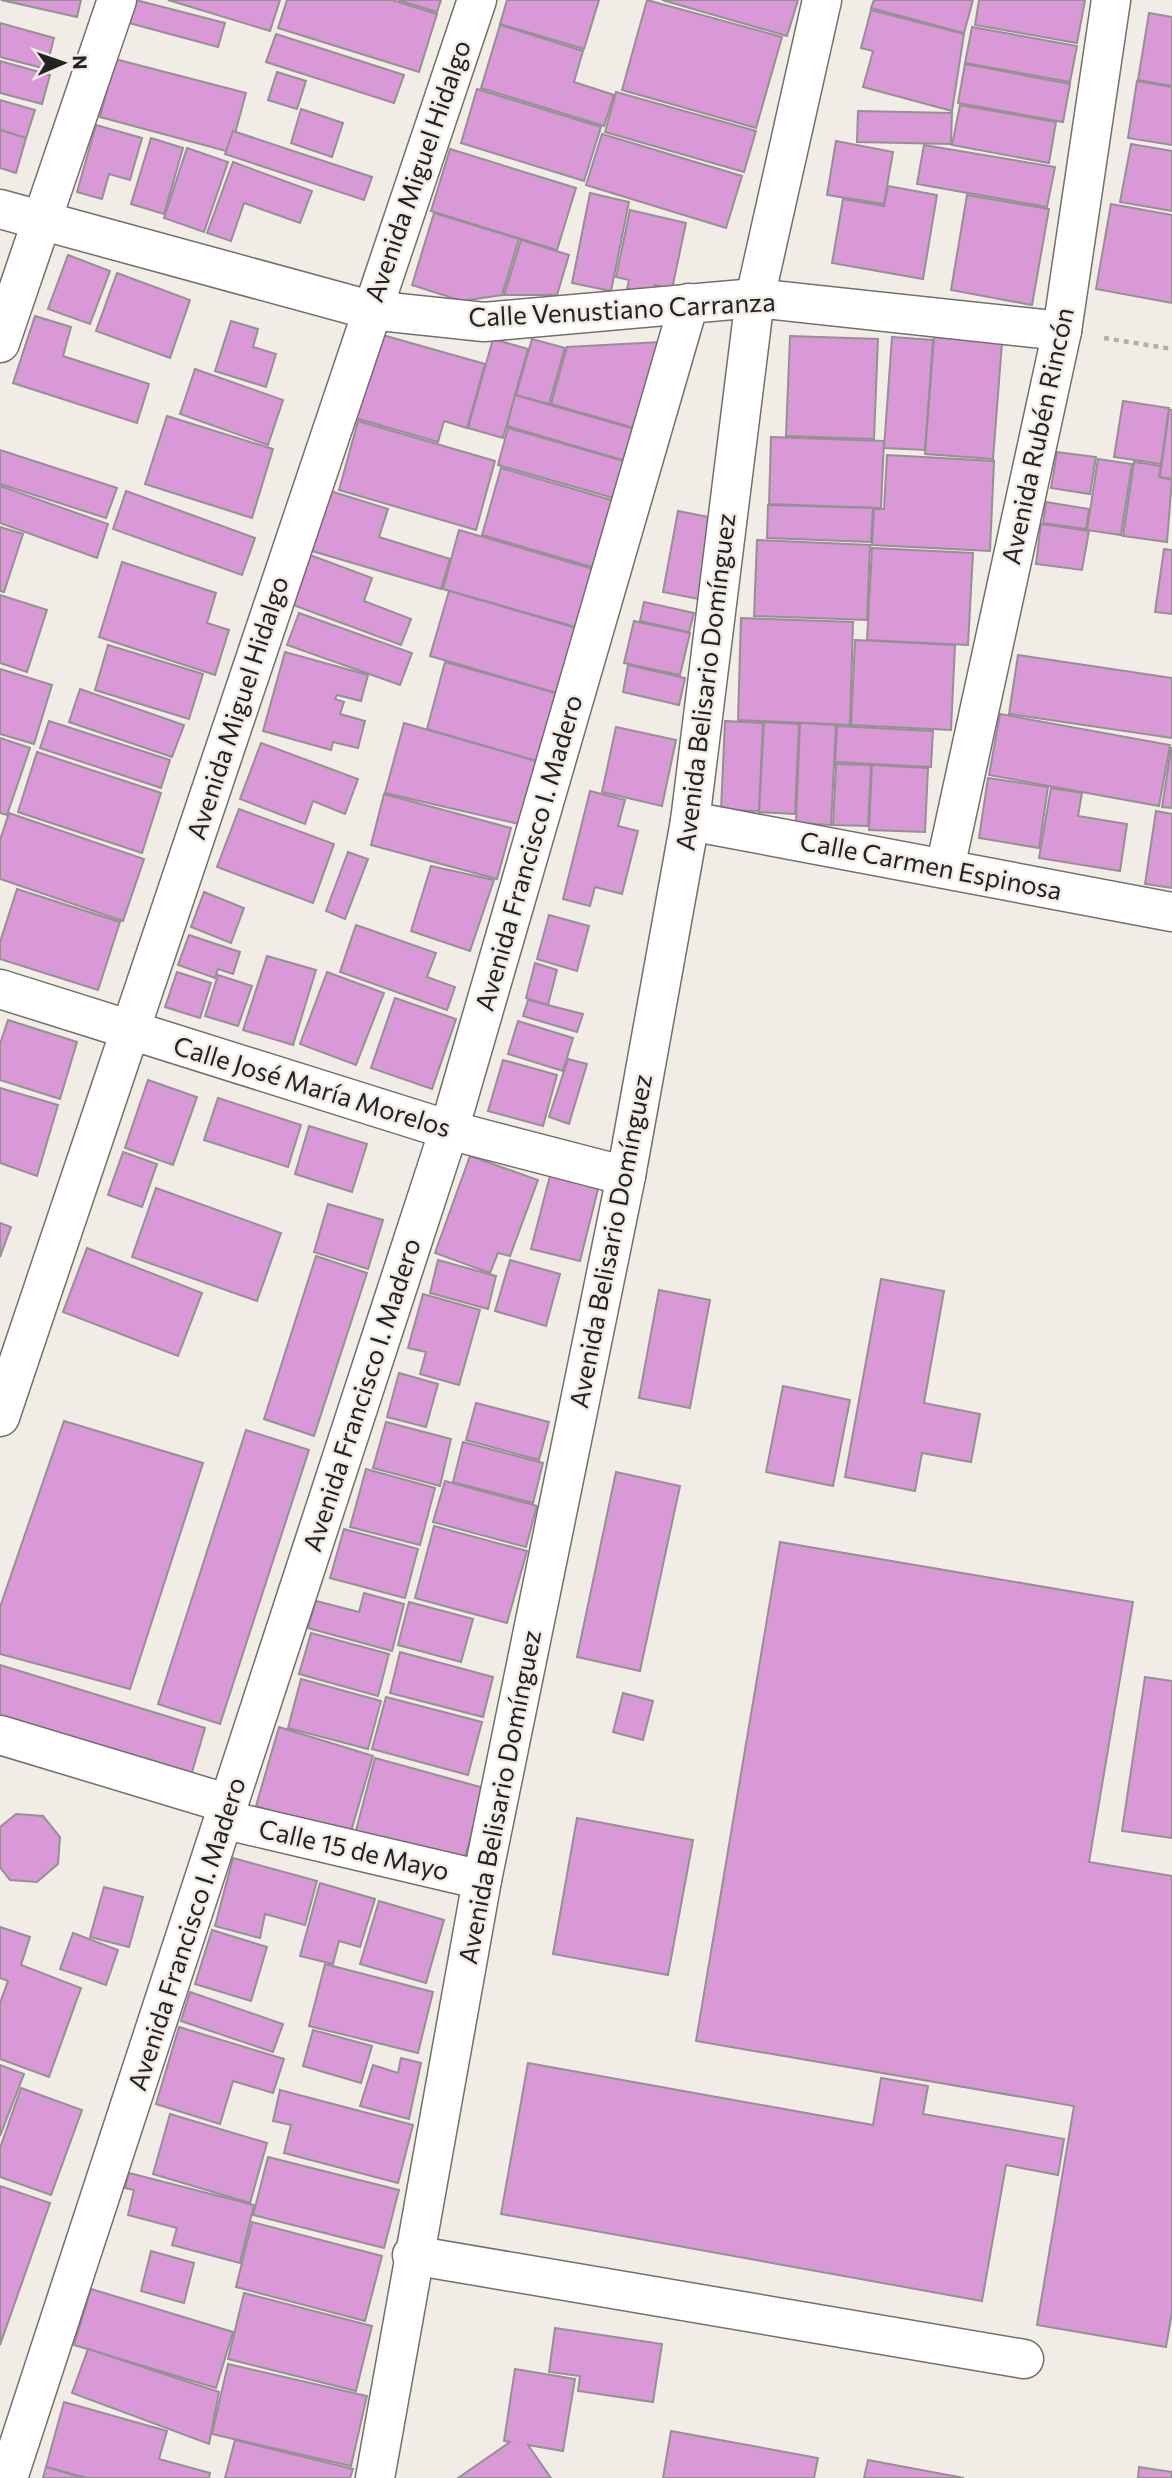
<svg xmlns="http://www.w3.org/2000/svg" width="1172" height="2478" font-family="Commissioner,sans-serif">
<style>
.building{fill:#d899d6;stroke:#969095;stroke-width:2}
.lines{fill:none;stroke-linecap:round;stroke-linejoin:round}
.minor-casing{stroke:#746f6a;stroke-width:41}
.path{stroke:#b3aeaa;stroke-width:4.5;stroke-dasharray:5 5;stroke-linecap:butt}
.minor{stroke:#fff;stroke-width:38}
.labels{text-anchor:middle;stroke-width:5;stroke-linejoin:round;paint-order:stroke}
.street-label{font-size:26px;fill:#252321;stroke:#f2ece6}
</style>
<rect width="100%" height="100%" fill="#f2ece6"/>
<!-- building -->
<g class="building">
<path d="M1,0H81L77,17Z"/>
<path d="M136,0L225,23L218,47L129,23Z"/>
<path d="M168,0H280L270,31Z"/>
<path d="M287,0H392L437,14L419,72L278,28Z"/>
<path d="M398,0H441L437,12Z"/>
<path d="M507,0H599L584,49L500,24Z"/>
<path d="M647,0L782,37L756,128L622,90Z"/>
<path d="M662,0H798L787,36Z"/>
<path d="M874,0H973L964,33L871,8Z"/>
<path d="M979,0H1085L1077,43L975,25Z"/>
<path d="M871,10L964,34L952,111L863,87L873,51L861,48Z"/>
<path d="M1149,13L1172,17V86L1138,80Z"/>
<path d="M0,23L54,38L46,69L0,57Z"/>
<path d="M500,25L583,51L574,82L614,95L604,126L481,88Z"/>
<path d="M972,27L1077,46L1070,82L965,63Z"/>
<path d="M276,34L404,75L394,103L266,62Z"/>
<path d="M115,59L246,93L230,152L100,117Z"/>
<path d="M0,61L50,75L42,104L0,93Z"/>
<path d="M965,64L1070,84L1063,122L958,103Z"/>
<path d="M277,72L306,81L297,109L268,100Z"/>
<path d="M1137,81L1172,87V145L1128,138Z"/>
<path d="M477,89L601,127L584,181L461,143Z"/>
<path d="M616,92L756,131L744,172L605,132Z"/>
<path d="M0,100L35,110L26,138L0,130Z"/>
<path d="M960,105L1056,122L1049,163L952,145Z"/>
<path d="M301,109L343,123L332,157L291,143Z"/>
<path d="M858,111L952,113L951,144L857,142Z"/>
<path d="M96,125L142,138L130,180L109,174L102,199L77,192Z"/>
<path d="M0,130L26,138L16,173L0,168Z"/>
<path d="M233,131L372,177L364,200L225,154Z"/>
<path d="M602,134L742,176L726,228L586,185Z"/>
<path d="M151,138L183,148L164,214L131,204Z"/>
<path d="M836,141L893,152L884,204L827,195Z"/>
<path d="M1131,144L1172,151V211L1120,202Z"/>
<path d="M924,145L1055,167L1047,207L917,184Z"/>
<path d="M187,148L228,162L204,232L164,218Z"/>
<path d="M450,149L576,188L557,250L431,211Z"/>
<path d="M233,162L312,191L300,223L244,203L231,241L207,233Z"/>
<path d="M888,186L937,195L923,279L832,263L843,199L884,206Z"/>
<path d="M590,193L629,202L611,291L572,283Z"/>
<path d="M967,195L1049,209L1032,305L951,290Z"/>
<path d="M1111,204L1172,215V303L1096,289Z"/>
<path d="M630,210L686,223L672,289L655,285L653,295L627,289L629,280L616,277Z"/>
<path d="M434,213L519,239L502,295L462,301L412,285Z"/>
<path d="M521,240L569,255L557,295H504Z"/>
<path d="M68,255L110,271L90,324L48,309Z"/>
<path d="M117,273L190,300L170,358L96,331Z"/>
<path d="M35,316L71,327L63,356L149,384L137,423L13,383Z"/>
<path d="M231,321L258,329L253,347L276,354L266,387L215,371Z"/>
<path d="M379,334L485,364L467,428L444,421L438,442L355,418Z"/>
<path d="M790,336L878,339L874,439L786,436Z"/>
<path d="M892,337L933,340L925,450L884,448Z"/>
<path d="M934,337L1002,343L993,459L925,454Z"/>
<path d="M493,339L528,349L503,438L468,428Z"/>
<path d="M532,339L565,348L549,404L516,395Z"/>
<path d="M660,342L645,431L551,404L567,347Z"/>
<path d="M195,369L283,400L268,445L180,414Z"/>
<path d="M515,395L645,432L636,464L507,426Z"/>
<path d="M1123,401L1169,408L1161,464L1114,457Z"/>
<path d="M1169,410H1172V479L1160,477Z"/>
<path d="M167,416L273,449L252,518L145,484Z"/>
<path d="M358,421L495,461L476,530L339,490Z"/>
<path d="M508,428L627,462L617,499L498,465Z"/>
<path d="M771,437L884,441L881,508L769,504Z"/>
<path d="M0,450L117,488L106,518L0,484Z"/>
<path d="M1057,452L1096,457L1090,494L1051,488Z"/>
<path d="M887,455L994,461L990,551L872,545L874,509H884Z"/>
<path d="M1098,459L1132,464L1121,535L1087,530Z"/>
<path d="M1134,462L1161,466L1159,477L1172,480L1167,542L1123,536Z"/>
<path d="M501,468L625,504L606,571L482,535Z"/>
<path d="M0,486L108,524L97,558L0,523Z"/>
<path d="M126,491L255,538L242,575L113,529Z"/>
<path d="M330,491L388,509L379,537L450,559L441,589L312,551Z"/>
<path d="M1046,502L1089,509L1086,529L1043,523Z"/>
<path d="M768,505L873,508L871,542L767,538Z"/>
<path d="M678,511L719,519L704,600L663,592Z"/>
<path d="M1041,524L1089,531L1082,570L1036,564Z"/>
<path d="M0,527L23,534L4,592L0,591Z"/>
<path d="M459,530L600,571L583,629L443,589Z"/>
<path d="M757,540L870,545L867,620L754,616Z"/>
<path d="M872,548L973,553L968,645L867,640Z"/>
<path d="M1164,549L1172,550V614L1155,612Z"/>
<path d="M310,555L372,578L364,601L411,619L401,645L293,605Z"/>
<path d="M122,562L216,593L207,623L229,630L215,675L99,637Z"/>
<path d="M449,591L583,630L564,695L430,656Z"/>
<path d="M0,595L47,610L27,672L0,663Z"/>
<path d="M644,602L694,613L689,632L640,621Z"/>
<path d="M299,613L412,653L400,685L287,645Z"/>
<path d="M741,618L853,622L850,725L738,720Z"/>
<path d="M634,621L690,633L680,675L624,663Z"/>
<path d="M855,640L955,645L951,730L851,725Z"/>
<path d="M108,645L203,674L189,719L95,690Z"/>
<path d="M285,652L368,675L361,701L337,695L335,699L344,702L340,714L365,721L358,748L333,742L331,750L263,731Z"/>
<path d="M1018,655L1172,678V738L1009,714Z"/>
<path d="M445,662L559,694L540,762L427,729Z"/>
<path d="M628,665L685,678L679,705L623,692Z"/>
<path d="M0,669L52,685L34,744L0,734Z"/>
<path d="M80,689L184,725L172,757L69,722Z"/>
<path d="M1000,714L1170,745L1159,806L989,775Z"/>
<path d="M49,721L170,760L161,788L40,748Z"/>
<path d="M725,721L763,723L759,811L721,810Z"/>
<path d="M764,722L799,724L795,814L759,812Z"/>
<path d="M404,723L536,761L519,824L385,793Z"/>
<path d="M800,723L836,725L831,825L796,823Z"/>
<path d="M837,726L933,731L931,767L835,762Z"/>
<path d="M616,727L676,740L662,806L602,792Z"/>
<path d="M0,738L30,748L7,815L0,813Z"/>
<path d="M261,743L358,779L345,814L313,801L305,824L240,799Z"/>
<path d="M1171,748H1172V808L1162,807Z"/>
<path d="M37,752L161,793L142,853L18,812Z"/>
<path d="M836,764L871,765L868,826L833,825Z"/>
<path d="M872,765L928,768L925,832L869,830Z"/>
<path d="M988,778L1048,787L1039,848L979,838Z"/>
<path d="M1051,788L1082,793L1078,816L1127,824L1120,871L1039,858Z"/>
<path d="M590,791L625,800L618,826L638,831L622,894L595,887L590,906L563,899Z"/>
<path d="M384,794L511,828L497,879L371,845Z"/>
<path d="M239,809L334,844L313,903L217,867Z"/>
<path d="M1156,811L1172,814V888L1145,884Z"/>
<path d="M9,813L144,859L123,921L0,879V840Z"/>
<path d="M348,852L368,859L345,919L326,911Z"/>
<path d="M431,866L494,880L470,951L411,931Z"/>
<path d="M17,889L120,922L98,990L0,959V942Z"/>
<path d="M204,892L244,908L231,943L191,927Z"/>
<path d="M549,915L589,926L577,971L537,959Z"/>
<path d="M356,925L436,953L427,977L455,987L447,1010L340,972Z"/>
<path d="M189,935L240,952L233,974L218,969L215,978L178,965Z"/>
<path d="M267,956L316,970L293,1045L243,1030Z"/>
<path d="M535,963L557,970L548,1005L526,998Z"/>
<path d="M177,972L211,983L200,1018L165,1007Z"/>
<path d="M327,972L384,993L356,1065L300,1044Z"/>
<path d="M218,975L252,986L238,1026L205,1016Z"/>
<path d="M395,998L456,1019L432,1089L371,1068Z"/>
<path d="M528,1000L583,1014L577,1032L523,1016Z"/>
<path d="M8,1020L77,1042L60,1099L0,1080V1044Z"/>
<path d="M518,1021L573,1038L563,1071L508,1054Z"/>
<path d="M568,1059L587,1064L569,1124L549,1117Z"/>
<path d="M503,1060L557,1075L543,1126L488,1111Z"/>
<path d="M148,1080L197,1097L173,1165L125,1148Z"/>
<path d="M0,1088L58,1105L37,1176L0,1163Z"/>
<path d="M218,1098L301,1125L288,1167L204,1140Z"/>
<path d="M309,1126L367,1144L352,1192L295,1174Z"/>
<path d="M123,1152L157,1164L142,1207L108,1195Z"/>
<path d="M470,1156L538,1180L510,1256L498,1253L490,1273L435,1253Z"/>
<path d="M551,1172L599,1185L580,1261L531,1249Z"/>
<path d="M156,1188L281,1233L257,1301L132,1257Z"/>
<path d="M328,1204L383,1220L368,1269L314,1252Z"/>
<path d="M0,1223L11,1227L0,1257Z"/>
<path d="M87,1248L202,1293L178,1356L63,1312Z"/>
<path d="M316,1256L367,1273L314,1436L264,1419Z"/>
<path d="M438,1260L496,1276L488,1309L430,1293Z"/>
<path d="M510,1260L560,1274L546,1326L495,1311Z"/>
<path d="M881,1279L944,1291L924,1403L980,1414L971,1462L922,1453L915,1491L845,1477Z"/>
<path d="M659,1290L710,1300L690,1408L639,1398Z"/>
<path d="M423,1294L480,1310L459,1385L420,1374L426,1352L408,1348Z"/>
<path d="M399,1373L438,1384L426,1427L387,1417Z"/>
<path d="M783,1386L850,1400L833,1486L766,1472Z"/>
<path d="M476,1403L549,1422L539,1460L466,1440Z"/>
<path d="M64,1421L203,1463L130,1689L0,1654V1607Z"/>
<path d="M386,1422L451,1439L440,1486L373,1468Z"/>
<path d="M246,1430L309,1450L220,1724L158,1704Z"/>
<path d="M463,1442L543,1463L533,1503L453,1482Z"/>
<path d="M366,1469L435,1488L420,1545L350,1527Z"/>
<path d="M616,1472L680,1486L640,1671L577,1657Z"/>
<path d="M445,1481L537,1506L526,1547L433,1522Z"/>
<path d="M434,1526L527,1551L507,1623L415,1598Z"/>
<path d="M344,1529L418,1549L405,1598L330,1578Z"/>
<path d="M780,1542L1133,1602L1089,1862L1172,1876V2312L1166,2347L1037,2325L1074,2106L696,2041Z"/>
<path d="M364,1593L404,1604L392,1651L308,1628L316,1601L359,1612Z"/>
<path d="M409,1602L473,1619L461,1662L398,1645Z"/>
<path d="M311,1633L389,1654L378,1696L299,1674Z"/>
<path d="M400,1652L493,1677L483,1717L390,1693Z"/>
<path d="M0,1665L205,1728L188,1786L0,1728Z"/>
<path d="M1145,1677L1172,1681V1838L1122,1831Z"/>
<path d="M301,1679L381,1701L368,1749L288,1728Z"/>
<path d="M623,1693L653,1701L643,1740L613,1732Z"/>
<path d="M386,1697L482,1722L468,1775L372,1749Z"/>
<path d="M279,1727L373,1756L350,1835L256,1806Z"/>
<path d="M375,1758L484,1788L461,1872L353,1842Z"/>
<path d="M16,1814L43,1816L60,1837L58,1864L37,1882L10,1880L0,1867V1827Z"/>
<path d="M577,1818L693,1840L668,1975L553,1954Z"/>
<path d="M233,1858L317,1881L305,1925L265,1914L260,1938L215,1926Z"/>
<path d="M320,1883L375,1899L360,1947L339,1941L333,1964L300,1956Z"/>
<path d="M104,1887L143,1897L129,1947L90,1937Z"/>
<path d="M379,1901L444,1920L426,1983L360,1964Z"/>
<path d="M0,1927L30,1937L21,1965L81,1988L49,2077L0,2059V2003L8,1981L0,1978Z"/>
<path d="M212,1930L267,1947L251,2001L195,1984Z"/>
<path d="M73,1933L118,1950L106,1985L60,1969Z"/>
<path d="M325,1964L433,1992L418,2053L309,2026Z"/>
<path d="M190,1992L283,2024L273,2052L181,2021Z"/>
<path d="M179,2027L284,2059L273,2093L233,2081L220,2124L156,2104Z"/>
<path d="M313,2030L372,2046L361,2083L303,2066Z"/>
<path d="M401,2058L421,2063L409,2119L360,2106L373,2065L398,2073Z"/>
<path d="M528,2063L873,2125L881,2078L928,2086L923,2114L1064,2139L1058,2175L1006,2165L982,2301L501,2214Z"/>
<path d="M0,2065L24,2074L0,2136Z"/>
<path d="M21,2088L82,2110L51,2195L0,2177V2148Z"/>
<path d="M280,2090L413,2125L398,2183L284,2153L291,2125L273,2121Z"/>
<path d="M170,2114L267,2143L250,2203L153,2174Z"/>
<path d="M268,2157L399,2190L384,2248L253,2215Z"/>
<path d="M129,2173L254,2205L240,2263L172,2245L177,2228L128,2215L134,2190L125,2188Z"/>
<path d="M0,2186L50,2203L0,2345Z"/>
<path d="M252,2222L382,2256L365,2321L236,2287Z"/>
<path d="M151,2251L194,2263L184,2303L141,2291Z"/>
<path d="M91,2289L233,2332L216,2388L74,2345Z"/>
<path d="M244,2293L372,2326L356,2391L228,2359Z"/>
<path d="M555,2328L662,2344L653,2402L578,2391L580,2376L549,2372Z"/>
<path d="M88,2349L219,2392L209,2444L72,2393Z"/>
<path d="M228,2364L367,2396L351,2466L212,2434Z"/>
<path d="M515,2369L575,2379L563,2451L528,2445L551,2478H458L510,2442L504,2441Z"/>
<path d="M64,2402L167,2431L159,2459L210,2473L209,2478H87L46,2467Z"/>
<path d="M671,2431L818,2458L814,2478H663Z"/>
<path d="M235,2440L353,2469L350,2478H225Z"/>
<path d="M868,2460L964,2478H864Z"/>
<path d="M46,2467L83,2478H43Z"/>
<path d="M1139,2467L1172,2472V2478H1138Z"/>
</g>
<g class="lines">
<!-- minor casing -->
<g class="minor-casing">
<g id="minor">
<path d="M0,209L370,310L484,322L755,298L1062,331"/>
<path d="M0,343L117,0"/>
<path d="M690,821L1172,912"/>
<path d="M945,868L1062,331L1111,0"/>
<path d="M0,989L449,1130L626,1176"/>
<path d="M0,1417L477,0"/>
<path d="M0,1735L229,1804"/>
<path d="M226,1820L482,1880"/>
<path d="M412,2255L1024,2359"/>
<path d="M8,2478L449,1130L689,303"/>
<path d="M375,2478L482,1880L626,1176L690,821L755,298L822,0"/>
</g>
</g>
<!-- path -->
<path class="path" d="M1104,338L1172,349"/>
<!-- minor -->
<use href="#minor" class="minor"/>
</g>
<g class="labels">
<!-- street labels -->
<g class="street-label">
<text transform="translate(418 171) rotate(-71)" y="9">Avenida Miguel Hidalgo</text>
<text transform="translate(622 310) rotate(-3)" y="9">Calle Venustiano Carranza</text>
<text transform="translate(1038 436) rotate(-78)" y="9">Avenida Rubén Rincón</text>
<text transform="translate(706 682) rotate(-83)" y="9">Avenida Belisario Domínguez</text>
<text transform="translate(238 708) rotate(-72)" y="9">Avenida Miguel Hidalgo</text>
<text transform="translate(529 853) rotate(-74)" y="9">Avenida Francisco I. Madero</text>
<text transform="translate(931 866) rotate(11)" y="9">Calle Carmen Espinosa</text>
<text transform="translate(312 1087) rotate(17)" y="9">Calle José María Morelos</text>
<text transform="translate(611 1241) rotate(-79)" y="9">Avenida Belisario Domínguez</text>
<text transform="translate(362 1395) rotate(-72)" y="9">Avenida Francisco I. Madero</text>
<text transform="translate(500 1797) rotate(-79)" y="9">Avenida Belisario Domínguez</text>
<text transform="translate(354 1850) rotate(13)" y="9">Calle 15 de Mayo</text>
<text transform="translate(187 1934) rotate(-72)" y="9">Avenida Francisco I. Madero</text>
</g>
</g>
<!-- north arrow -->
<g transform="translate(63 63) rotate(88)" stroke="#f2ece6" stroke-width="5" paint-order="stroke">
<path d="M0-5L12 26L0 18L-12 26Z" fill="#252321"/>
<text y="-10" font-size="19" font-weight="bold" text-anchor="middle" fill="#252321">N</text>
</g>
</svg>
